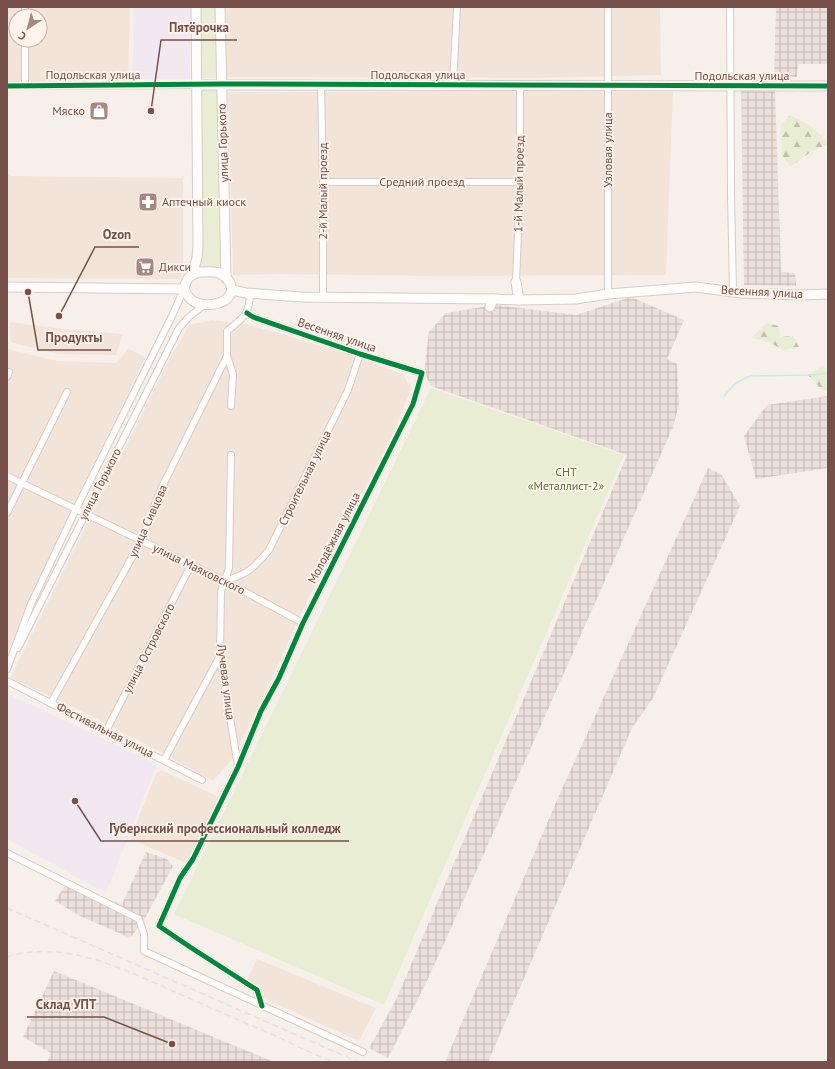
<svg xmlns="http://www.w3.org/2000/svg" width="835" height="1069" font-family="'PT Sans',sans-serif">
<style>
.residential{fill:#f3e4da;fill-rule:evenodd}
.industrial{fill:url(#industrial-grid)}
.education{fill:#f1e8f2}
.green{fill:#e8edd4}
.forest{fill:url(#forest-firs)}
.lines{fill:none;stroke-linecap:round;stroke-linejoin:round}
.stream{stroke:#cbeae6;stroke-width:1.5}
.street-casing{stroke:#d6cbc7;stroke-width:8}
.secondary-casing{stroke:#d8ccc8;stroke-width:11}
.street{stroke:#fefdfc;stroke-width:6}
.secondary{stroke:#fefdfc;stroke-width:9}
.rail{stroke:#e4e2e5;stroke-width:1.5;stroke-dasharray:6 4;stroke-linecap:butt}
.cycleway-casing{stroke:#fff4eb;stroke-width:8}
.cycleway{stroke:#00873e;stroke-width:5}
.labels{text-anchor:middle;stroke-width:3.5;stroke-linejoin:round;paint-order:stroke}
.street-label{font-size:12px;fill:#775049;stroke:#fff4eb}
.poi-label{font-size:12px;fill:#775049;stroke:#fff4eb;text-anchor:start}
.park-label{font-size:12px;fill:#59773d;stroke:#fff4eb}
.leader{fill:none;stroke:#775049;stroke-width:1.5}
.callout-dot{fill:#775049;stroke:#fff4eb;stroke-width:1.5}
.callout-label{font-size:13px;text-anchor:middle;font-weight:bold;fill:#775049;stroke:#fff4eb;stroke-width:3.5;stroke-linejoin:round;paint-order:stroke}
</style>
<defs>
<pattern id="industrial-grid" width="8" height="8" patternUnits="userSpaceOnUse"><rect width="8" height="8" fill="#ebe0db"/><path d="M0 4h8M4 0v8" fill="none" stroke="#c3b8b4"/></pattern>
<pattern id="forest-firs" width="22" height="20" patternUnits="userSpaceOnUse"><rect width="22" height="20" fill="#e8edd4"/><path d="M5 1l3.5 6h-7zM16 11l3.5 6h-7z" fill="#c1c2ae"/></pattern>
</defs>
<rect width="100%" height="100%" fill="#f7f0ea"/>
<!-- residential -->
<g class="residential">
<path d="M7,7H130L128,82L7,83ZM16,16H40V40H16Z"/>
<path d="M225,7H660L661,75L533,78L226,77Z"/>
<path d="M513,91L673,92L666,275L439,276L278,274L233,275L228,92Z"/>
<path d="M7,174L11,176L183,178V263L181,279L7,278Z"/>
<path d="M212,320L245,324L275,332L348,354L403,374L411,389L395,429L301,613L276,670L233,758L213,781L153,748L67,704L10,678L170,358L189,325Z"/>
<path d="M10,322L63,329L123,334L116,355L58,354L10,342Z"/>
<path d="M7,349L58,361L116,363L128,349L146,357L71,511L7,653Z"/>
<path d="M161,770L219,797L186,863L130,839L156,774Z"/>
<path d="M257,959L376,1008L359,1041L267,1000L247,981Z"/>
</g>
<!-- industrial -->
<g class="industrial">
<path d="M776,7H828V64H798L797,77L774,76Z"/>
<path d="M775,90L781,272L795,273L796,286L744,285L741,91Z"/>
<path d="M631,297L684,320L667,359L677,364L679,404L673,427L452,926L425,985L388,1058L369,1048L396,1000L627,455L431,386L424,372L429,332L446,313L495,305L576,315Z"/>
<path d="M828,396V468L756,479L744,436L767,405Z"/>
<path d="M708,468L721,474L740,506L653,698L632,728L488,1062H445L557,800Z"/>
<path d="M146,852L167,859L173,866L144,920L130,938L80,916L55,901L69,880L103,898L122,904Z"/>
<path d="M54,971L274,1062H47L51,1053L23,1037Z"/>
</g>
<!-- education -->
<g class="education">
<rect x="133" y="7" width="57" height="72"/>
<path d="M8,694L157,764L106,893L7,839V696Z"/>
</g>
<!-- green -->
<g class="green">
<path d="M201,7H215L216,78H201Z"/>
<path d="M202,87H217L223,276L194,278L201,255Z"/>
<path d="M431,388L624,455L384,1005L174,914Z"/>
</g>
<!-- forest -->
<g class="forest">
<path d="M790,115L811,126L828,142V145C813,149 803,157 791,167L782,156L781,125Z"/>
<path d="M767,323L779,326L780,337L793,336L799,347L783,350L769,342L751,338Z"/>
<path d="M821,367L828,369V390L823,391L808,375Z"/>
</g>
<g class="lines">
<!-- stream -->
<path class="stream" d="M724,396L736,383L750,376L811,375L828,373"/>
<!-- street casing -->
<g class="street-casing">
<g id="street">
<path d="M25,7V16"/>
<path d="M730,7L731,194L733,292"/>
<path d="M25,40V86"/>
<path d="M321,85L323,182V297"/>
<path d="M453,85L457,7"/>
<path d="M7,86L196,85"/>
<path d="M323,182H520"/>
<path d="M516,282L520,182V85"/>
<path d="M608,294V7"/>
<path d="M247,313L253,317L360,354L422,373L413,404L303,623L279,678L261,711L238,767L193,859L180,878L159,926L190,947L257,990L262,1006"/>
<path d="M7,377L9,372"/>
<path d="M231,406L233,374L227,356V331C243,318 249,316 250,294"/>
<path d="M231,455L229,568L221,591L220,656L238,766"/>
<path d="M7,476L225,581L303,623"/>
<path d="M7,513L67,392"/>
<path d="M225,581C249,573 253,569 269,550L348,390L360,354"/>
<path d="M18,648L179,328L189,317L204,305"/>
<path d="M7,669L31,604L76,509L172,316L184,289"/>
<path d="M7,681L202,780"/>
<path d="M51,703L141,541L161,489L227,356"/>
<path d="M106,731L191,565"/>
<path d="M164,760L220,656"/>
<path d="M7,853L139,919L144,934V951L363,1052"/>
</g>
</g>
<!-- secondary casing -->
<g class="secondary-casing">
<g id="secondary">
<path d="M220,7L226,278"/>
<path d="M196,85L828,86"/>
<path d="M200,272C206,272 214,271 219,273C227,277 235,286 230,295C223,306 203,307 193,301C188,298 186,293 184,289C186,279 190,274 200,272Z"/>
<path d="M192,275L197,258L198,245L196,7"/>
<path d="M7,287L184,289"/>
<path d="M232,290L246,293L301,297L493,299"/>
<path d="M519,300L576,299L608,294L696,287L741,293L801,295L828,294"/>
<path d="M490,307L493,299L519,300L516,282"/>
</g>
</g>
<!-- street -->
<use href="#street" class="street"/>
<!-- secondary -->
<use href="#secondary" class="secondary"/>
<!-- rail -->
<g class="rail">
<path d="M7,908L358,1062"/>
<path d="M7,957C65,939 123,969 175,992C209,1007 243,1022 278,1037C297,1046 316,1056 336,1062"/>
</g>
<!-- cycleway casing -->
<g class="cycleway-casing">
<g id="cycleway">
<path d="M7,86L221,84L828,86"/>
<path d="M247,313L253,317L360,354L422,373L413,404L303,623L279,678L261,711L238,767L193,859L180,878L159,926L190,947L257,990L262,1006"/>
</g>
</g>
<!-- cycleway -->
<use href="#cycleway" class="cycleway"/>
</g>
<!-- icons -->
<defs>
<g id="shop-square" transform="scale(1)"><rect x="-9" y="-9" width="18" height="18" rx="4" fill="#a48881" stroke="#fff4eb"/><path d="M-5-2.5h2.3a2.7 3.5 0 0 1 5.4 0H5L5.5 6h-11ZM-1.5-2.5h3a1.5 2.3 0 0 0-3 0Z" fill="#fff"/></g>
<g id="pharmacy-square" transform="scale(1)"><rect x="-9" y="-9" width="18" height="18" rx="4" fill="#a48881" stroke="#fff4eb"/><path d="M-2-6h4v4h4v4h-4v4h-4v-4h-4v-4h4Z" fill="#fff"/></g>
<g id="supermarket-square" transform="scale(1)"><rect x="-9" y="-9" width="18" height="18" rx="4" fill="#a48881" stroke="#fff4eb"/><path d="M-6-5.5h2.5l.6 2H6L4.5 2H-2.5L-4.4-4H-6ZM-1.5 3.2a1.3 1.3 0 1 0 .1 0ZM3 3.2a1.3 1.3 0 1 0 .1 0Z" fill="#fff"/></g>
</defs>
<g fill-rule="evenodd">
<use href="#shop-square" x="99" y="111"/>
<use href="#pharmacy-square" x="148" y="202"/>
<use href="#supermarket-square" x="145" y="267"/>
</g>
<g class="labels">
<!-- street labels -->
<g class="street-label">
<text x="93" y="79">Подольская улица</text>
<text x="418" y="79">Подольская улица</text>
<text x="742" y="80">Подольская улица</text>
<text transform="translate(223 143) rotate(-92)" y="4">улица Горького</text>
<text transform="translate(608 150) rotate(-90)" y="4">Узловая улица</text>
<text x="422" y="186">Средний проезд</text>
<text transform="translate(519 184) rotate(-89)" y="4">1-й Малый проезд</text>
<text transform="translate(323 191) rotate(-90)" y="4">2-й Малый проезд</text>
<text transform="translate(762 292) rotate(3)" y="4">Весенняя улица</text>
<text transform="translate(337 335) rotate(19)" y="4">Весенняя улица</text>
<text transform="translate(305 478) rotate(-64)" y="4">Строительная улица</text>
<text transform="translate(100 484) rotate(-63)" y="4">улица Горького</text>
<text transform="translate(148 521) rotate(-66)" y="4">улица Сивцова</text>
<text transform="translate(334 538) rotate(-63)" y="4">Молодёжная улица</text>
<text transform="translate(199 569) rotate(26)" y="4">улица Маяковского</text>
<text transform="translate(149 648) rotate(-63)" y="4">улица Островского</text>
<text transform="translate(226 682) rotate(83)" y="4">Лучевая улица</text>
<text transform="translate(105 730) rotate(27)" y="4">Фестивальная улица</text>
</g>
<!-- poi labels -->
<g class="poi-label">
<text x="85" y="115" text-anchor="end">Мяско</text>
<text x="162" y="206">Аптечный киоск</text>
<text x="159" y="271">Дикси</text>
</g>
<!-- park labels -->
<g class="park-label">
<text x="566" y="476">СНТ<tspan x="566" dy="14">«Металлист-2»</tspan></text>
</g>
</g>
<!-- callouts -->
<path class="leader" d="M151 111L161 40H237M59 316L95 247H139M28 292L38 350H111M75 801L101 841H349M172 1044L104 1017H27"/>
<g class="callout-dot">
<circle cx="151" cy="111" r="4"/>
<circle cx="59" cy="316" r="4"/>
<circle cx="28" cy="292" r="4"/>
<circle cx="75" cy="801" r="4"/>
<circle cx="172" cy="1044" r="4"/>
</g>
<g class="callout-label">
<text x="199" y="32">Пятёрочка</text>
<text x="117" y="239">Ozon</text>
<text x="74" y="342">Продукты</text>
<text x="225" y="833">Губернский профессиональный колледж</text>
<text x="66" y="1009">Склад УПТ</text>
</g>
<!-- border -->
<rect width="835" height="1069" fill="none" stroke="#775049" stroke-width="16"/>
<!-- north arrow -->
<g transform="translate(28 28) rotate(216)"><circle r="19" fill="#fff4eb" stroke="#c9b2aa"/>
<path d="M0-3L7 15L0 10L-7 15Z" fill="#a48881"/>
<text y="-6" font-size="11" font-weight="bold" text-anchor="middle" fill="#775049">С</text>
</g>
</svg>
